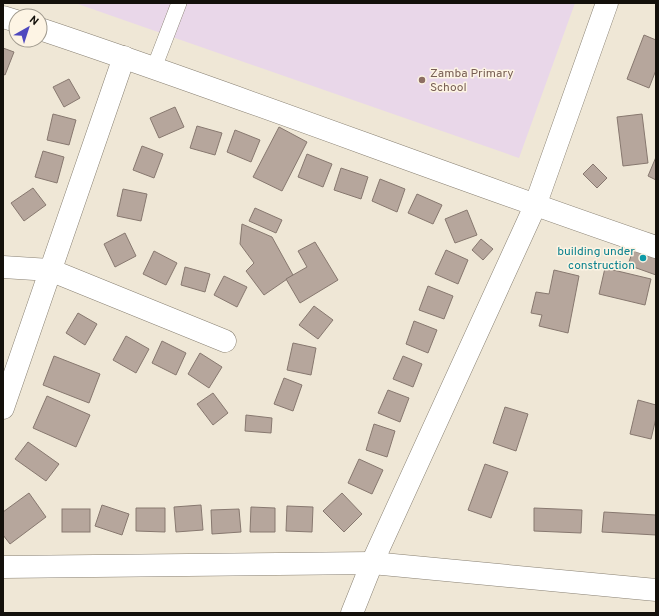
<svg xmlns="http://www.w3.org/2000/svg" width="659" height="616" font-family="Overpass,sans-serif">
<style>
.education{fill:#e9d7e9}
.building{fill:#b6a69c;stroke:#87786f}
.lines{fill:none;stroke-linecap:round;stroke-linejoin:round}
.lane-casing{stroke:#898173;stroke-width:16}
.street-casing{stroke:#898173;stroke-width:23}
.secondary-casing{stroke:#898173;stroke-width:23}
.lane{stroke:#fff;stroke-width:15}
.street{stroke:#fff;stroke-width:22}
.secondary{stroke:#fff;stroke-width:22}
.education-dot{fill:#8d6e63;stroke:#fdf4e4;stroke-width:1.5}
.culture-dot{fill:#0f9aa8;stroke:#fdf4e4;stroke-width:1.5}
.labels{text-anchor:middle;stroke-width:3;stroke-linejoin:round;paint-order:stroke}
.education-label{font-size:12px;fill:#785e54;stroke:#fdf4e4;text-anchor:start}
.culture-label{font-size:12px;fill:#0d838f;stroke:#fdf4e4;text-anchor:end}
</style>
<rect width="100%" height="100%" fill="#efe7d6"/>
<!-- education -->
<path class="education" d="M75,3H575L519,158Z"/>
<!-- building -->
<g class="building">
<path d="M644,35L656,40V70L649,88L627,79Z"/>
<path d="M3,48L14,52L5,75L3,74Z"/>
<path d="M69,79L80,98L64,107L53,87Z"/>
<path d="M175,107L184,127L159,138L150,118Z"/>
<path d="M53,114L76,120L69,145L47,140Z"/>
<path d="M642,114L648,163L623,166L617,117Z"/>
<path d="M197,126L222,133L215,155L190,148Z"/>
<path d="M279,127L307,142L282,191L253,177Z"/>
<path d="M235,130L260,140L251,162L227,152Z"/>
<path d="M142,146L163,154L154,178L133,170Z"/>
<path d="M43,151L64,157L57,183L35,177Z"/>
<path d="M307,154L332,164L323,187L298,177Z"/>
<path d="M656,157V180L648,176Z"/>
<path d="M593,164L607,178L597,188L583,174Z"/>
<path d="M341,168L368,177L361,199L334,190Z"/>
<path d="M380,179L405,189L397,212L372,201Z"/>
<path d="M33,188L46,205L24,221L11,203Z"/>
<path d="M123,189L147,194L141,221L117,216Z"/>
<path d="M417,194L442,205L433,224L408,213Z"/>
<path d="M255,208L282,220L276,233L249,221Z"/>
<path d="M467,210L477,235L455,243L445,219Z"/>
<path d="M242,224L272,237L293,275L264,295L246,271L254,263L240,244Z"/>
<path d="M125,233L136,256L115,267L104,244Z"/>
<path d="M481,239L493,249L483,260L472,250Z"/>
<path d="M315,242L338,280L300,303L286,279L307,267L298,251Z"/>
<path d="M635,244L656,251V275L628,265Z"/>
<path d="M446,250L468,260L458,284L435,274Z"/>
<path d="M154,251L177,263L166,285L143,274Z"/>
<path d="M185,267L210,274L205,292L181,285Z"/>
<path d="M605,268L651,279L645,305L599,294Z"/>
<path d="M554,270L579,276L568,333L539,326L542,315L531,313L536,292L549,294Z"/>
<path d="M224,276L247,287L237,307L214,295Z"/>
<path d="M428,286L453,296L444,319L419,310Z"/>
<path d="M314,306L333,320L318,339L299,325Z"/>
<path d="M78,313L97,324L85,345L66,333Z"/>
<path d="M414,321L437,330L428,353L406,344Z"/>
<path d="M126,336L149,349L136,373L113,360Z"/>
<path d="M162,341L186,353L176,375L152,363Z"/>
<path d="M293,343L316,348L311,375L287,370Z"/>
<path d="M200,353L222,367L209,388L188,374Z"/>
<path d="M54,356L100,374L89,403L43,385Z"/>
<path d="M403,356L422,364L413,387L393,379Z"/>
<path d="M284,378L302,385L293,411L274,404Z"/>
<path d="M388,390L409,398L400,422L378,413Z"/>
<path d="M213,393L228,413L213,425L197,404Z"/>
<path d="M47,396L90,415L76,447L33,428Z"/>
<path d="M638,400L656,405V418L651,439L630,434Z"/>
<path d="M505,407L528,414L516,451L493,443Z"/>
<path d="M246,415L272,418L271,433L245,431Z"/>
<path d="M374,424L395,431L387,457L366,450Z"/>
<path d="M28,442L59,464L46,481L15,459Z"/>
<path d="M359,459L383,470L372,494L348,483Z"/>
<path d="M485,464L508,472L491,518L468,510Z"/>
<path d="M29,493L46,517L10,544L3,535V512Z"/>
<path d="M342,493L362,514L344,532L323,511Z"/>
<path d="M102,505L129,514L122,535L95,526Z"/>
<path d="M201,505L203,530L176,532L174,507Z"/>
<path d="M287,506L313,507L312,532L286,531Z"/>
<path d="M251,507L275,508V532H250Z"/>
<path d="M136,508H165V532L136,531Z"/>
<path d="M534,508L582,510L581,533L534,531Z"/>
<rect x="62" y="509" width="28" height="23"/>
<path d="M239,509L241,532L212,534L211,510Z"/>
<path d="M604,512L656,515V535L602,532Z"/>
</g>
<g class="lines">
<!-- lane casing -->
<g class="lane-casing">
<path id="lane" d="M154,68L179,3"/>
</g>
<!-- street casing -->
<g class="street-casing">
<g id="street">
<path d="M3,17L16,21"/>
<path d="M40,29C247,98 450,177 656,247"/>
<path d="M3,267L50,270L225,341"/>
<path d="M3,408L124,57"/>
<path d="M3,567L372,563L656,590"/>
</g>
</g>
<!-- secondary casing -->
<g class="secondary-casing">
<path id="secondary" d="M352,613L372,563L535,206L607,3"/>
</g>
<!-- lane -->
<use href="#lane" class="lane"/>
<!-- street -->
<use href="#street" class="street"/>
<!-- secondary -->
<use href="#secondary" class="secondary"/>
</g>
<!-- markers -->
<circle class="education-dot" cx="422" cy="80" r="4"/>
<circle class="culture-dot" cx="643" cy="258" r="4"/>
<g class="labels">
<!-- education labels -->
<g class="education-label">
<text x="430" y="77">Zamba Primary<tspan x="430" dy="14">School</tspan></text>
</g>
<!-- culture labels -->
<g class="culture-label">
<text x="635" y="255">building under<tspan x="635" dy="14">construction</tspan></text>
</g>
</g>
<!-- border -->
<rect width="659" height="616" fill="none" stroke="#13100b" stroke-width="8"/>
<!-- north arrow -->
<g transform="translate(28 28) rotate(39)"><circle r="19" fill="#fdf4e4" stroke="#9f998d"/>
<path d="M0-3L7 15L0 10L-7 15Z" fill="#4e48bf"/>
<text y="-6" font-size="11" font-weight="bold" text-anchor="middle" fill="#13100b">N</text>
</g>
</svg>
